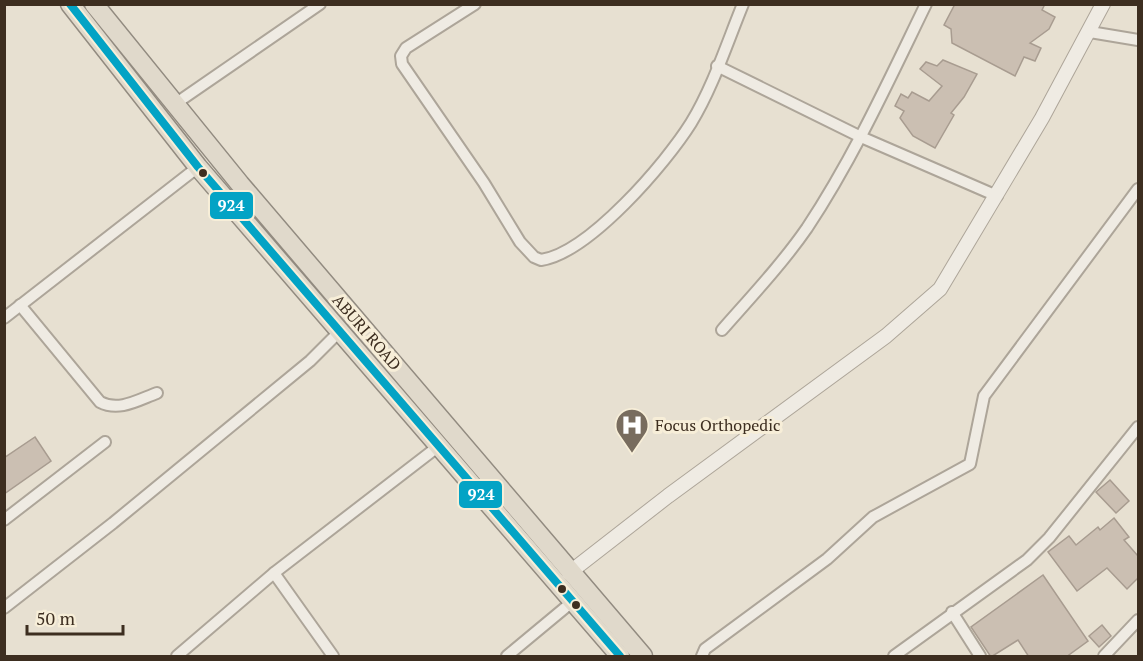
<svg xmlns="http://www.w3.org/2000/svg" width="1143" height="661" font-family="'PT Serif',serif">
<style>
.building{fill:#cbbfb2;stroke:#a89c90;stroke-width:1.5}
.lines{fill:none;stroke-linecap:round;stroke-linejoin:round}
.minor-casing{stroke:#ada599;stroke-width:14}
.tertiary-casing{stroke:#ada599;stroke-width:16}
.trunk-casing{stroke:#928b80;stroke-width:21}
.minor{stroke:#efebe3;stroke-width:10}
.tertiary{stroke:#efebe3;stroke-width:14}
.trunk{stroke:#e0d9cb;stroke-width:18}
.bus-1-casing{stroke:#f7eed8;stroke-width:12}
.bus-1{stroke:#03a3c5;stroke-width:8}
.bus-dot{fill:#3d2e20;stroke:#f7eed8;stroke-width:2}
.labels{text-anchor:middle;stroke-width:6;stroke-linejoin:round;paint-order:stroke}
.street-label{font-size:16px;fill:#3d2e20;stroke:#f7eed8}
.poi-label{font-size:16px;fill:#3d2e20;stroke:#f7eed8;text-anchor:start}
.line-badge{stroke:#f7eed8;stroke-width:2}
.badge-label{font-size:16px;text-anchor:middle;font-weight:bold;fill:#fff}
</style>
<rect width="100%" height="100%" fill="#e7e0d1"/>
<!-- building -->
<g class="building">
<path d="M955,4H1045L1042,10L1055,17L1049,29L1030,43L1041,48L1035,61L1024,57L1015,76L952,43L951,29L944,25Z"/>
<path d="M943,60L977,74L964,97L951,113L954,115L935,148L913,136L900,118L904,111L895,106L901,94L908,98L912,92L929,101L942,86L920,69L926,62L937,66Z"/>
<path d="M35,437L51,461L4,494V458Z"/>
<path d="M1110,480L1129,501L1116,513L1096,492Z"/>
<path d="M1114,518L1129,537L1124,540L1138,556V578L1127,589L1107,568L1077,591L1048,552L1069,536L1076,545L1098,527L1100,530Z"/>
<path d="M1043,575L1088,641L1066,657H1029L1018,640L991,657L971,627Z"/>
<path d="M1102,625L1111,636L1099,647L1089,636Z"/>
</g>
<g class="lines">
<!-- minor casing -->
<g class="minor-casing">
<g id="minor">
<path d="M475,4L406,48L401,56L402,64L484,183L520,242L534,257L541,260C589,253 666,163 691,123C713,87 727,43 743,4"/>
<path d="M1090,32L1138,40"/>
<path d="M717,66L861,137L997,196"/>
<path d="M175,104L320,4"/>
<path d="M20,305L100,402C119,412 138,400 157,393"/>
<path d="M4,318L198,167"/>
<path d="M722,330C751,297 782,264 807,228C854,157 889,80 926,4"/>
<path d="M4,520L105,442"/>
<path d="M274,573L333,656"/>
<path d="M4,608L113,523L310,361L339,332"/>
<path d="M952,612L980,656"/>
<path d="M177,656L274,573L440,445"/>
<path d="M507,656L572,602"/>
<path d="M702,656L705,649L827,559L873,517L970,464L984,396L1138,189"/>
<path d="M894,656L1027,560L1049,538L1138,427"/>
<path d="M1104,656L1138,620"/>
</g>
</g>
<!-- tertiary casing -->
<g class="tertiary-casing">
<path id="tertiary" d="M569,573L668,496L886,336L940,289L1042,118L1103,4"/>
</g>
<!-- trunk casing -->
<g class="trunk-casing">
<g id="trunk">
<path d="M70,4L198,167L620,656"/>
<path d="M94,4L240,184L643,656"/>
</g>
</g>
<!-- minor -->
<use href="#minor" class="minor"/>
<!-- tertiary -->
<use href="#tertiary" class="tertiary"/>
<!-- trunk -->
<use href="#trunk" class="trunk"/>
<!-- bus-1 casing -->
<g class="bus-1-casing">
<path id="bus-1" d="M70,4L198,167L620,656"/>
</g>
<!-- bus-1 -->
<use href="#bus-1" class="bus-1"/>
</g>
<!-- icons -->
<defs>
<g id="hospital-pin" transform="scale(1.725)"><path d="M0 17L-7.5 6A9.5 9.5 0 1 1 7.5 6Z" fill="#786c5e" stroke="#f7eed8"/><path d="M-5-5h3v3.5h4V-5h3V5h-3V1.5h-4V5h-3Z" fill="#fff"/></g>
</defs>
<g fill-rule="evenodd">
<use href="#hospital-pin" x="632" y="425"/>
</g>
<!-- markers -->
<g class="bus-dot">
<circle cx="203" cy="173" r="5"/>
<circle cx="562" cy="589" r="5"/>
<circle cx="576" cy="605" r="5"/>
</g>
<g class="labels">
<!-- street labels -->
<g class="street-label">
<text transform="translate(367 332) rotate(49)" y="6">ABURI ROAD</text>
</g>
<!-- poi labels -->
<g class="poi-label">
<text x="655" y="431">Focus Orthopedic</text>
</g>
</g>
<g class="line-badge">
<rect x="209" y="191" width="45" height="29" rx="6" fill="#03a3c5"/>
<rect x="458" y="480" width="45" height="29" rx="6" fill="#03a3c5"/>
</g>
<g class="badge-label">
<text x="231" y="211">924</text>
<text x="481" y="500">924</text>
</g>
<!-- border -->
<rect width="1143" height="661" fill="none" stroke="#3d2e20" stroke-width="12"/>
<!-- scale -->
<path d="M27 625v9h96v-9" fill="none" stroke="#3d2e20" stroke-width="3"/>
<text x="36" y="625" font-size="18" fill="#3d2e20" stroke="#f7eed8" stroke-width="4.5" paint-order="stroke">50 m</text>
</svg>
